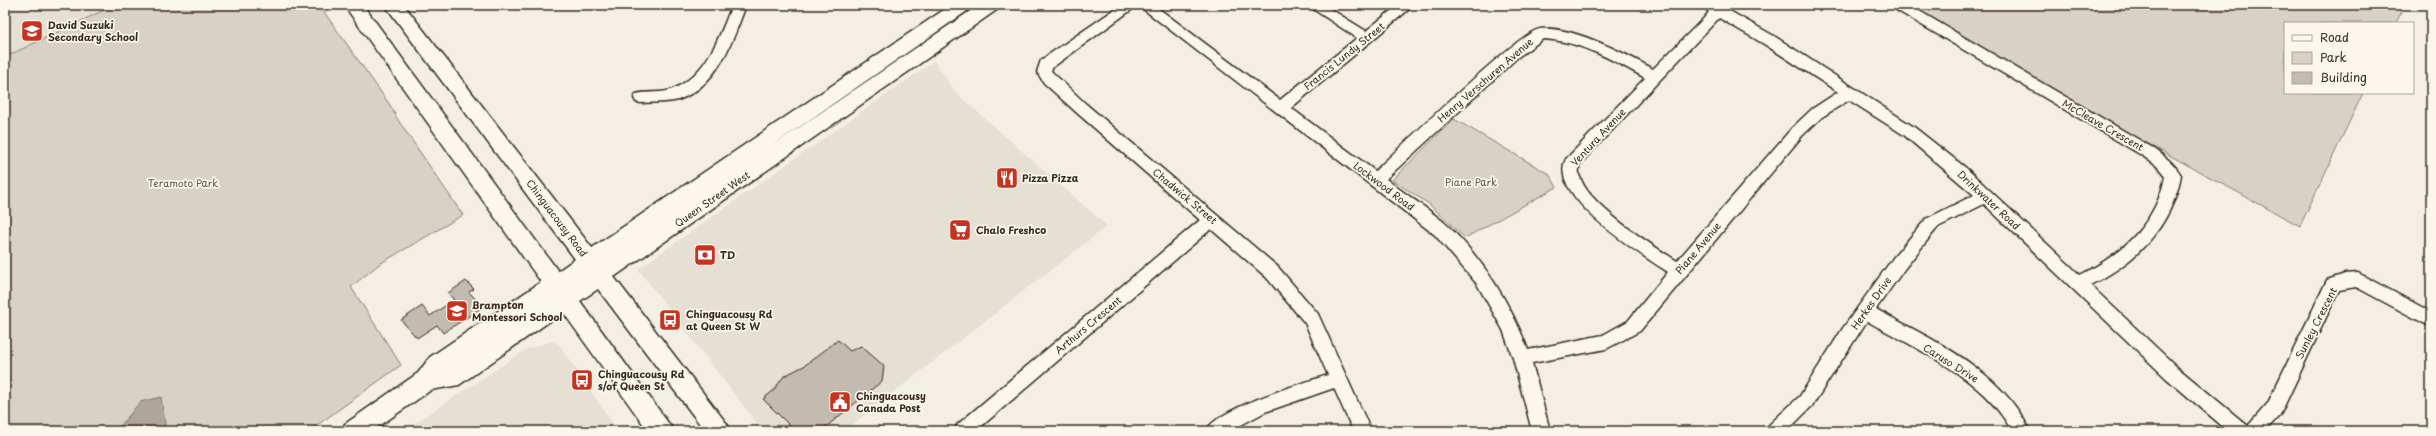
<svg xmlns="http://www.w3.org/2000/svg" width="2436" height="436" font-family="'Playpen Sans',sans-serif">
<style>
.built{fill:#e5dfd4}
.green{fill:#d8d1c6;stroke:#8a7e72}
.water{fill:#afa69a;stroke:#817468}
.building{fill:#c3bbb0;stroke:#3b2a1e}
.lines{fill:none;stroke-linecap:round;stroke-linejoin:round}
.minor-casing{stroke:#3b2a1e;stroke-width:3}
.major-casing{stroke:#3b2a1e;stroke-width:3}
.minor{fill:#fbf7ec;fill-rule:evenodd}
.major{fill:#fbf7ec;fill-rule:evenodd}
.labels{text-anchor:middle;stroke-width:3.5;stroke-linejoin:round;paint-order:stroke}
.poi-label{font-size:10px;font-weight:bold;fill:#3b2a1e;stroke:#fbf7ec;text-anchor:start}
.street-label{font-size:10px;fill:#3b2a1e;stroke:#fbf7ec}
.park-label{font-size:10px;fill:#625448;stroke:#fbf7ec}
</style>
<rect width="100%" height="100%" fill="#f3efe4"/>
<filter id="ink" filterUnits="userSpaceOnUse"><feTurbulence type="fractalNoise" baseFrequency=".025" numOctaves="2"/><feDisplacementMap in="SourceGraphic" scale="8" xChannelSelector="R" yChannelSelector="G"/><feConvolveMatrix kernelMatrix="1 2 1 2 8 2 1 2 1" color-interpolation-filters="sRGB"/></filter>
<g filter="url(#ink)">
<!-- built -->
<g class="built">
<path d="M5,5H115L5,57Z"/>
<path d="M934,61L957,94L1107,226L844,431H763L638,269Z"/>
<path d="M553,341L560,346L618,431H403L527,349Z"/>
</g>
<!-- green -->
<g class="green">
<path d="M115,5H319L390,105L398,120L463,215L378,265L351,287L401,365L309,431H5V57Z"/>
<path d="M1907,5H2405L2396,23H2285V93H2363L2300,226L2130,134Z"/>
<path d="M1454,119L1549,174L1557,187L1465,238L1429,204L1392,180Z"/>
</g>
<!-- water -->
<path class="water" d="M161,397L165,423L163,431H114L118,429L140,402Z"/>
<!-- building -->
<g class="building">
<path d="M466,281L474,289L469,292L483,307L443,333L437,325L417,338L401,320L422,306L430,316L454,300L448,293Z"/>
<path d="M838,340L850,351L861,346L884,366L882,381L821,431H795L763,399L773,391L784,376L804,366Z"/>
</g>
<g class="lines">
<!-- minor casing -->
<g class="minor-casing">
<g id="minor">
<path d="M732,5H746C733,40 718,86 678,100C667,103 653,102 641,103L636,102L634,98L636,94C647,91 662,94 673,89C707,74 719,38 732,5Z"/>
<path d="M1121,5H1138L1053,67L1051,71L1086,104L1278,267L1318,314L1371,431H1353L1334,388L1265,412L1230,431H1206C1217,408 1303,383 1328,375L1305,323L1266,277L1211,229L976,431H954L957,425L1200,220L1076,112L1044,83L1037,72L1041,60Z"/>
<path d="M1138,5H1154L1280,100L1357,38L1307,5H1324L1366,31L1398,5H1414L1291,108L1375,171C1398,150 1519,31 1540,29C1570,25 1627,54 1653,69L1705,17L1709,12L1701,5H1728L1726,9L1774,36L1914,127L1966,168L2080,275C2121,255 2157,223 2165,176L2158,167L2143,156L1893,8L1891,5H1909L2153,148C2164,156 2174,163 2181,175C2172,226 2136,263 2090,285L2178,368L2248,426L2268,403L2327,280L2345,274L2358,273L2431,312V327L2356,287L2339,290L2280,415L2265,431H2228L2166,378L1984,204L1938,227L1905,268L1876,309C1932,340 2001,369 2030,431H2012C1983,377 1918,350 1867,321L1812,406L1787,431H1766L1769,425L1800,396L1843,328L1893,258L1926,219L1974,195L1904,135L1849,100L1822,117L1802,136L1640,331L1606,349L1532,363L1550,431H1532L1513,358L1503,330L1477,284L1435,235ZM1719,18L1764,44L1838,92L1812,109L1792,128L1677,261C1652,245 1589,206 1580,177C1578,174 1579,169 1579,165ZM1543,39C1579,41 1614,60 1645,78L1566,159C1546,195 1643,256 1668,272L1628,321L1603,335L1528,350C1511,304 1483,259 1447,225C1428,208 1406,195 1386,179L1518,57Z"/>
</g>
</g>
<!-- major casing -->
<g class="major-casing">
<path id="major" d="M344,5H363L558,271L575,259L385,5H404L592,248L951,5H973L970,9L769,148L979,5H1001L998,9L614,277L727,424L731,431H705L598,289L580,301L674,431H648L563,312L459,385L431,390L372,431H341L345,424L418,373L430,357L541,282Z"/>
</g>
<!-- minor -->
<use href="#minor" class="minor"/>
<!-- major -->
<use href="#major" class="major"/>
</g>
</g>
<!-- icons -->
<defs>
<g id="school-square" transform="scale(1.15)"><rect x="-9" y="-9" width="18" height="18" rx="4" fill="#c8321e" stroke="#fbf7ec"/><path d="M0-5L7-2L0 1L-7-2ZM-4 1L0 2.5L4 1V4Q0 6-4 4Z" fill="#fff"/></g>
<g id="restaurant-square" transform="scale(1.15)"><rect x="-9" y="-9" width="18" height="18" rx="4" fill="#c8321e" stroke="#fbf7ec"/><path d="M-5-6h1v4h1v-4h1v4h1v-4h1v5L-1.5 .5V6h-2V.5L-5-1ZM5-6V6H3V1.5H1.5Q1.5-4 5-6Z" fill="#fff"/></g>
<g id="supermarket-square" transform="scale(1.15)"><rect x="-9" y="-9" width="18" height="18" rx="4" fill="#c8321e" stroke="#fbf7ec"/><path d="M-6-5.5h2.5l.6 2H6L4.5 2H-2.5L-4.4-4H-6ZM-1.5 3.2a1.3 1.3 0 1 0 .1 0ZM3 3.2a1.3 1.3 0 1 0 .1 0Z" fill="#fff"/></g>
<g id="bank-square" transform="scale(1.15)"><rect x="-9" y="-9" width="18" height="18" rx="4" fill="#c8321e" stroke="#fbf7ec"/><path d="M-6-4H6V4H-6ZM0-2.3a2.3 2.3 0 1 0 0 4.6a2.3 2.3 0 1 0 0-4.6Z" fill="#fff"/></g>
<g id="bus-square" transform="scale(1.15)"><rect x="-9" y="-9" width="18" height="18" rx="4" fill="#c8321e" stroke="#fbf7ec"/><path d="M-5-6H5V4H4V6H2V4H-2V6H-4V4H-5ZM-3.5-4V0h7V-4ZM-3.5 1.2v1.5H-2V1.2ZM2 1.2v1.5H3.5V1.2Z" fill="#fff"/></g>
<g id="civic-square" transform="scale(1.15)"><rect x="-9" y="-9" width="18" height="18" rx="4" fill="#c8321e" stroke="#fbf7ec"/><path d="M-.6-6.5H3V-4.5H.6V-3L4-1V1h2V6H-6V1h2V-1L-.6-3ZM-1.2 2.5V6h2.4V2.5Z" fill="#fff"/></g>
</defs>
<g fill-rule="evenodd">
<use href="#school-square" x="32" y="31"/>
<use href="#restaurant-square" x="1007" y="178"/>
<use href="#supermarket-square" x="960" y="230"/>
<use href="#bank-square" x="705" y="255"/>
<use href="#school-square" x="457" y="311"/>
<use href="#bus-square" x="670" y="320"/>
<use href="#bus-square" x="582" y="380"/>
<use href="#civic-square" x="840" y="402"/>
</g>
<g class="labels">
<!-- poi labels -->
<g class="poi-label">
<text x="48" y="29">David Suzuki<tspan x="48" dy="12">Secondary School</tspan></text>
<text x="1022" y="182">Pizza Pizza</text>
<text x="976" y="234">Chalo Freshco</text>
<text x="720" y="259">TD</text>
<text x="472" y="309">Brampton<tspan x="472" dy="12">Montessori School</tspan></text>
<text x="686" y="318">Chinguacousy Rd<tspan x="686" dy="12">at Queen St W</tspan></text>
<text x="598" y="378">Chinguacousy Rd<tspan x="598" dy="12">s/of Queen St</tspan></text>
<text x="856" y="400">Chinguacousy<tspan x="856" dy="12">Canada Post</tspan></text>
</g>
<!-- street labels -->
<g class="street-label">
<text transform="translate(1344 56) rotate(-39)" y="4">Francis Lundy Street</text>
<text transform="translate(1485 80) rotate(-41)" y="4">Henry Verschuren Avenue</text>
<text transform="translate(2103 125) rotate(30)" y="4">McCleave Crescent</text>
<text transform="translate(1598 137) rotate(-47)" y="4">Ventura Avenue</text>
<text transform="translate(1384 186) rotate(37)" y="4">Lockwood Road</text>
<text transform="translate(1185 196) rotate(40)" y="4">Chadwick Street</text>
<text transform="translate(712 199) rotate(-35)" y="4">Queen Street West</text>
<text transform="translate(1989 200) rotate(43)" y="4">Drinkwater Road</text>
<text transform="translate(557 218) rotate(53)" y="4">Chinguacousy Road</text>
<text transform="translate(1698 248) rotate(-50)" y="4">Piane Avenue</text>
<text transform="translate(1871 303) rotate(-55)" y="4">Herkes Drive</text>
<text transform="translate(2316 323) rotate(-63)" y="4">Sunley Crescent</text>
<text transform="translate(1088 325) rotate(-40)" y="4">Arthurs Crescent</text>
<text transform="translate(1951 363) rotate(32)" y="4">Caruso Drive</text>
</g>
<!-- park labels -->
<g class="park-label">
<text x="1471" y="186">Piane Park</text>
<text x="183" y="187">Teramoto Park</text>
</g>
</g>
<!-- margin -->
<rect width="2436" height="436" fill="none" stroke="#fbf7ec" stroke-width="20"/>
<rect x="10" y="10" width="2416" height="416" fill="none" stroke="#3b2a1e" stroke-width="1.5" filter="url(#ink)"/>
<!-- legend -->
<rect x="2284" y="22" width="130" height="72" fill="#fbf7ec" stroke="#aea59a"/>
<rect x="2292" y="35" width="20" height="6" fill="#fbf7ec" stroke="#aea59a"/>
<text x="2320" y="42" font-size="12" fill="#3b2a1e">Road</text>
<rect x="2292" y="52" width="20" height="12" fill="#d8d1c6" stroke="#aea59a"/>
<text x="2320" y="62" font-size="12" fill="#3b2a1e">Park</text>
<rect x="2292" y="72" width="20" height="12" fill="#c3bbb0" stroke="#aea59a"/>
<text x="2320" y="82" font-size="12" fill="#3b2a1e">Building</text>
</svg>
